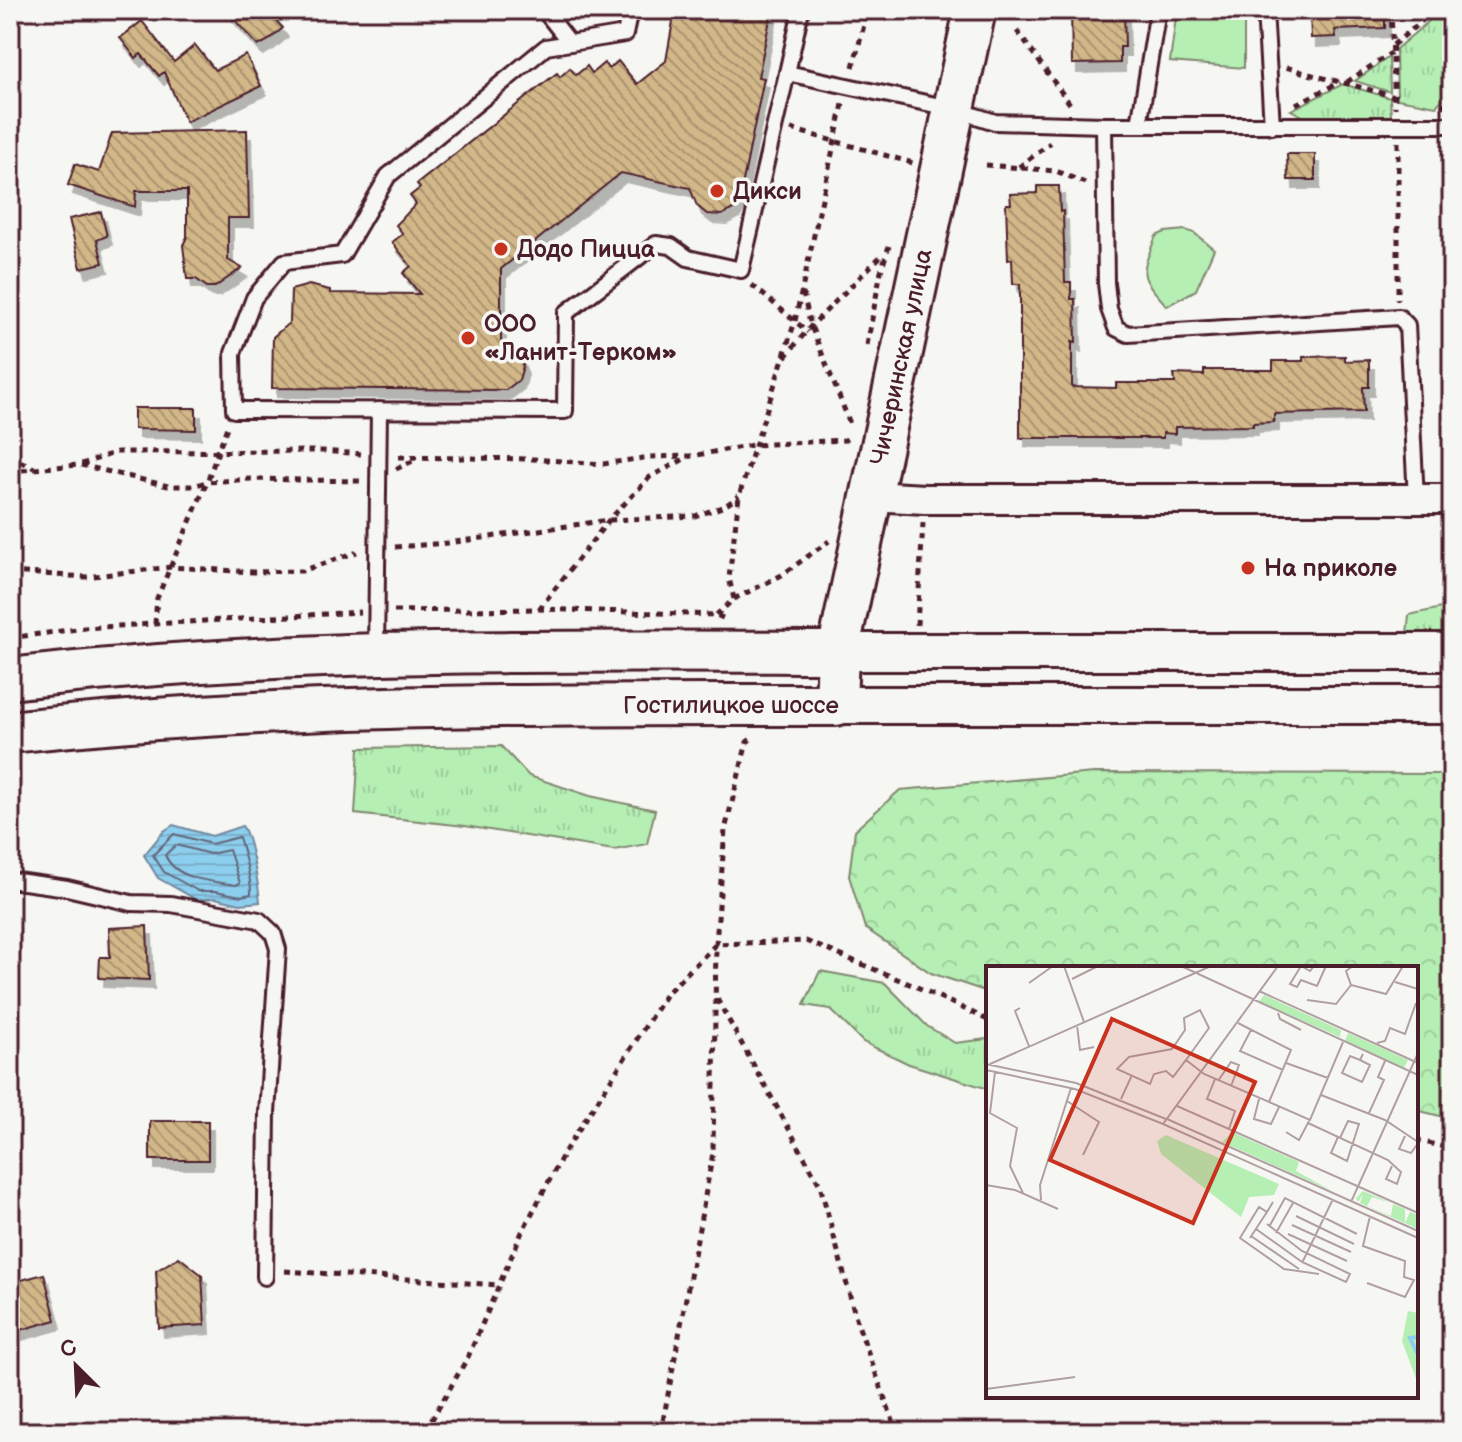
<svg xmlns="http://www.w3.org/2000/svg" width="1462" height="1442" font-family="'Balsamiq Sans',sans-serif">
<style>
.grass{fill:url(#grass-tufts);stroke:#808770;stroke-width:2}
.forest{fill:url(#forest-crowns);stroke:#808770;stroke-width:2}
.park{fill:#b5efb4;stroke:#808770;stroke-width:2}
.water{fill:url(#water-rules);stroke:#72889f;stroke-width:2}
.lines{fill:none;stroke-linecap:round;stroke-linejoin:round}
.shore{stroke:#646579;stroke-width:2}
.building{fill:url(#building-back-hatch);stroke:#4a1f2b;stroke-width:2;filter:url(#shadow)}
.service-casing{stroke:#4a1f2b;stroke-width:20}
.minor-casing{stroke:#4a1f2b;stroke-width:34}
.tertiary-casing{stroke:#4a1f2b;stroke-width:42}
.secondary-casing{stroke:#4a1f2b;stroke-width:46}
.path{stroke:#4a1f2b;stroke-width:5;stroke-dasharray:6 6;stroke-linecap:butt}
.service{stroke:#f6f6f2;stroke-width:14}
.minor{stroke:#f6f6f2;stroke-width:28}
.tertiary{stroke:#f6f6f2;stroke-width:36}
.secondary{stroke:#f6f6f2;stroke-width:40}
.poi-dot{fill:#c8321e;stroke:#f6f6f2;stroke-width:3}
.labels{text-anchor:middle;stroke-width:7;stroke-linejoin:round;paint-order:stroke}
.poi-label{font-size:24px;font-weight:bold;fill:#4a1f2b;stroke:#f6f6f2;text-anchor:start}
.street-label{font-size:24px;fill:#4a1f2b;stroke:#f6f6f2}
.inset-river{fill:none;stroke:#8cceed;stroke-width:4}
.inset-road{fill:none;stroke:#b1a0a2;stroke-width:2}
.view{fill:#c8321e;fill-opacity:0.15;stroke:#c8321e;stroke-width:4}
.inset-edge{fill:none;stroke:#4a1f2b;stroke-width:4}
</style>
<defs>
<pattern id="grass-tufts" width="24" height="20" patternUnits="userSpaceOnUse" patternTransform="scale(2)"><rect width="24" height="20" fill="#b5efb4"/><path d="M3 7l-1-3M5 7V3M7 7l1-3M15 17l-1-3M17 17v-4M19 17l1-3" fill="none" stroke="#9dcc9b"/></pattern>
<pattern id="forest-crowns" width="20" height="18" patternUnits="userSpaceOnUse" patternTransform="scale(2)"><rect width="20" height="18" fill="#b5efb4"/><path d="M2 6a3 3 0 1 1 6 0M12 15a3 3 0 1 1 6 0" fill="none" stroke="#9dcc9b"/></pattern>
<pattern id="water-rules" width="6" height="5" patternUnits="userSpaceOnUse" patternTransform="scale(2)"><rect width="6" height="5" fill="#8cceed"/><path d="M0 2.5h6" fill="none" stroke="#7ab0cb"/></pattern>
<pattern id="building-back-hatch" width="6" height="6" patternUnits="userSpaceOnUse" patternTransform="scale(2)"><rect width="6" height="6" fill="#d2b788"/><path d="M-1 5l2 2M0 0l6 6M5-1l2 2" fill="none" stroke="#ac946f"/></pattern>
<filter id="shadow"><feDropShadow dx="5" dy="9" stdDeviation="0" flood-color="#0004"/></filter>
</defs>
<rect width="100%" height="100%" fill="#f6f6f2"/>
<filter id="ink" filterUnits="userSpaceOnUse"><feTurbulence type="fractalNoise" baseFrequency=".0125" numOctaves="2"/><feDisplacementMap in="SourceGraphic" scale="16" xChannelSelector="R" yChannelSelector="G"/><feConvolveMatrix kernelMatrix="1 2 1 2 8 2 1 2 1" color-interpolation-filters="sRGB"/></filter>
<g filter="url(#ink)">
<!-- grass -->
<g class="grass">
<path d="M1442,10H1445L1452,23V90L1436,106L1397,99L1396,49Z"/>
<path d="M1389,57L1390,92L1355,81Z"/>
<path d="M1343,84L1390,98L1391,116L1304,117L1291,110Z"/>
<path d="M1447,511H1452V634H1407L1409,615L1446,607Z"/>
<path d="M501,746L529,776L590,796L655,810L647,844L614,850L465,826L355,814L359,748Z"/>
<path d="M820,971L885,983L927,1026L955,1043L988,1039V1089L909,1064L863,1042L830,1009L804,1005Z"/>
</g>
<!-- forest -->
<path class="forest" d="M1094,773L1452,774V1119L1416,1110V968H988V992L931,973L865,928L849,876L855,830L900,790Z"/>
<!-- park -->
<g class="park">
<path d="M1177,10H1248L1244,22V68L1170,62Z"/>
<path d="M1185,230L1194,233L1214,249L1196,290L1167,306C1138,273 1140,277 1156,236L1165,232Z"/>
</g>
<!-- water -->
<path class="water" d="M173,825L212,836L242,826C250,834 259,888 260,902L240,904L215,898L197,900L158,878L144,855L164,831Z"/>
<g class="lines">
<!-- shore -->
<g class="shore">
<path d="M174,834L211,844L239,837C243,851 252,880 251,894L241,896L215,891H198L164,872L153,855Z"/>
<path d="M176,845L210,854L229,850L240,883L236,885C213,881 176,881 165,855Z"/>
</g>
</g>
<!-- building -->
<g class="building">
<path d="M226,10H266L283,28L269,40L258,46Z"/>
<path d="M675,10H772L758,77L764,78L739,201L735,208L722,215L707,214L697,206L690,188L621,173L501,269V341L518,353L523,366L519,380L506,390L272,388L273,337L290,322L291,290L309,285L330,290V293L420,294L403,273L411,266L392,242L403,234L396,225L416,204L410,196L420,188L417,184L557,73L560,77L570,68L576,75L587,66L592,73L604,63L609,69L618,61L637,84L666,61Z"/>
<path d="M1071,10H1124L1125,47H1120V63L1072,64Z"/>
<path d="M1310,10H1385V28L1335,30L1336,37L1311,38Z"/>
<path d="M142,21L174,62L195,45L215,70L246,55L261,86L186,122L164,72L159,76L141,54L136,58L120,38Z"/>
<path d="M247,130L249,218H228V260L242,268L215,287H207L196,279H187L183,245L187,237V191H136L135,207L68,185L75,164L99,172L112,133Z"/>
<path d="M1287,154H1315V180H1288Z"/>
<path d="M1037,186H1059L1060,212L1063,211L1065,282H1071V299H1075L1076,343L1072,342V387L1116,388V383H1175L1174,374L1204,375V370H1273V361H1303V357L1345,356V361L1369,360V387H1363L1364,412L1274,414V422L1253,423V426L1175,427V434L1163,433V438H1020V284H1013L1012,259L1008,260L1006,204H1011L1010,194L1037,193Z"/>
<path d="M101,212L107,236L97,240L103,263L81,268L69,219Z"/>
<path d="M134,408H196V430L134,429Z"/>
<path d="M147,926L149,980L99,978L100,957H110L109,928Z"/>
<rect x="150" y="1121" width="58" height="39"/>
<path d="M179,1257L202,1275L205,1325L159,1328L156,1271Z"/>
<path d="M44,1274L56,1320L10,1333V1283Z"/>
</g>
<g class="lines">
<!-- service casing -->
<g class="service-casing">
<g id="service">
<path d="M544,10L570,43"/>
<path d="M630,10L625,34L546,47L388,176L342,255L284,262L254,298L233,353L234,410L565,411L566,313L656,244L671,246L688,258L741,270L787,73L954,109L995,122L1104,125H1452"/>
<path d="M1265,10L1272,126"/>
<path d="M787,73L801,10"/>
<path d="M1104,125L1106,283L1109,309L1116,328L1128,334L1399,317L1407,325L1416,499"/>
<path d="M1139,125L1158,10"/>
<path d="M376,653L379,410"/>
<path d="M10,880L67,888L131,903L171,904L259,920L273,933L278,949L267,1113L265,1277"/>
</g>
</g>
<!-- minor casing -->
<g class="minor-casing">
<path id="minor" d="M871,496L925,499H1452"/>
</g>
<!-- tertiary casing -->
<g class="tertiary-casing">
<g id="tertiary">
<path d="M838,652H1452"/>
<path d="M836,705H1452"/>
</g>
</g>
<!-- secondary casing -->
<g class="secondary-casing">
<g id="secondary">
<path d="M10,679C285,647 562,651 838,652"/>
<path d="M10,732C285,702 560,705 836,705L838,652L975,10"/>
</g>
</g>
<!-- path -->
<g class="path">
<path d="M1391,10L1395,108"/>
<path d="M1448,10L1452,17"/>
<path d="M1017,31L1070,104"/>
<path d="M1393,45L1435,10"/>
<path d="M853,67L868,10"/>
<path d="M1286,67C1322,79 1358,85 1394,97"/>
<path d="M1347,82L1391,53"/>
<path d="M1296,104L1340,82"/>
<path d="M1442,107L1452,96"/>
<path d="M791,129L913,163"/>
<path d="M1398,142V300"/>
<path d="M986,165L1056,171L1085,183"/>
<path d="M1019,167L1050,143"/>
<path d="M752,285L808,332"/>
<path d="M803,293L811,326L851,426"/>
<path d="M867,345L881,271L889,246"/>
<path d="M785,357L811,326L883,254"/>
<path d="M10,456L34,468"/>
<path d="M399,457L533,459L603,464L650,457L691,456L753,445L845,440L850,437"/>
<path d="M81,465L168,486H192L207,482L251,479L360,481"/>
<path d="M396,469L415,460"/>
<path d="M10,471L79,465L117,452L323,451L361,454"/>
<path d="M395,547L448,543L609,520L695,516L725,506L739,496"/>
<path d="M10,572L86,577L171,567L252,572L302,571L357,552"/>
<path d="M734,599L729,578L739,496L795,321L843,104"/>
<path d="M539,609L609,520L650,477L690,456"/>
<path d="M394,611L539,609L716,615L723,618"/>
<path d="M716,615L734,599L782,575L829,541"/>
<path d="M155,624L157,598L207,482L227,427"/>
<path d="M917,625L923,523"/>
<path d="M10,638L84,628L360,612"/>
<path d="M717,999L820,1185L857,1322L897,1432"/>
<path d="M1416,1140L1452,1149"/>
<path d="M285,1271L499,1285"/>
<path d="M430,1432L431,1421L468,1357L522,1232L565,1151L666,994L716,944L806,941L924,990L988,1020"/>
<path d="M661,1432L713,1153L716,944L725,830L747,742L751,739"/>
</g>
<!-- service -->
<use href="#service" class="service"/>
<!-- minor -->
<use href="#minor" class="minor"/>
<!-- tertiary -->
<use href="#tertiary" class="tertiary"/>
<!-- secondary -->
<use href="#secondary" class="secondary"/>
</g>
</g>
<!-- markers -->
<g class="poi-dot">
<circle cx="717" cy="191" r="8"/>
<circle cx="501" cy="249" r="8"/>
<circle cx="468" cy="338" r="8"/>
<circle cx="1248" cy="568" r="8"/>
</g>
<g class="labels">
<!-- poi labels -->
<g class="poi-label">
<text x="733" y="199">Дикси</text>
<text x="517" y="257">Додо Пицца</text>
<text x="484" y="332">ООО<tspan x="484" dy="28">«Ланит-Терком»</tspan></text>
<text x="1264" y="576">На приколе</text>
</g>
<!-- street labels -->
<g class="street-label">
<text transform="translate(901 357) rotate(-78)" y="8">Чичеринская улица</text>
<text x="731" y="713">Гостилицкое шоссе</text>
</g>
</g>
<!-- overview -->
<g transform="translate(986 966)">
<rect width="432" height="432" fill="#f6f6f2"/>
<path d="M278,29L355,64L354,71L273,36ZM362,67L422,94L418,102L359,75ZM246,166L313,196L310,205L346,225L236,176ZM377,225L405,237L386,231L381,240L405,250L407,238L419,243V257L424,246L432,249V263L374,237L377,228L372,236L370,232Z" fill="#b5efb4"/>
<path d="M180,169L293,218L288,229L263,231L255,251L175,188L171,175ZM422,345L432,347V418L416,375Z" fill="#b5efb4"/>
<path class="inset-river" d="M432,371L424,372L432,389"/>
<path class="inset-road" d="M78,0L98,56M195,0L432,109M328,0L324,5L315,0L304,18L311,21L315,14L331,20L340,0M367,0L360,5L365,19L400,28L417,0M86,13L112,0M409,16L432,23M43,17L67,0M273,25L432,97M321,34L350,38L365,19M34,42L29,45L43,80M292,47L294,53L315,64M91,59L94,84L108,81M265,64L254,85L297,104M391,77L399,75L404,62L419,68L430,37M200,94L223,62L214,44L198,52L199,64L186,83L143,91L131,103L164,118L168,108L180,105L187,111L200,94L218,108L283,136L305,84L252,57M374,94L384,99L376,116L356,107L364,90L374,94L377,88M300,97L342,112M0,98L90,117L180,153M4,98L225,0M0,104L89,123L177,158L292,0M9,106L4,147L31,162L24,200L37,227M229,113L221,133L249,145L243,163M232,115L245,96L253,99L245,120M335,129L399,154L432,176M135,133L146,109M273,133L268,153L285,158L293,141M81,135L113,156L97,189M283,136L324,154L357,76M191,140L432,247M383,147L398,114L392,111L399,95M181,153L432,265M322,157L402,194L415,206L411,218L400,213L406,200M177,158L432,272M300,166L313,174L323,155M419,170L413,183L425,187L432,177M352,171L345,187L361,195L373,158L362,155L354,172M0,219L29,224L72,243M55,234L54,219L85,122M287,236L281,246L273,241L254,272L298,303L333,308M365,236L432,87M310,250L368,278M306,259L365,286M283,261L299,232L371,268M270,263L316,296L360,316L364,308L316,285L281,258M290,267L307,237M302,268L361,295M265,270L313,303M264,272L281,246M316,297L347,233M381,317L419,331L428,314L418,311L419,295L377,280L384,250M0,423L89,411"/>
<path class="view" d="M126,53L269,116L207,257L64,194Z"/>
<rect width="432" height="432" class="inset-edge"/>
</g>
<!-- margin -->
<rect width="1462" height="1442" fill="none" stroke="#f6f6f2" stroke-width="40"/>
<rect x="20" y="20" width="1422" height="1402" fill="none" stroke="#4a1f2b" stroke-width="3" filter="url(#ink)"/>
<!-- north arrow -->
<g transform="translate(76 1366) rotate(336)" stroke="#f6f6f2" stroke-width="6" paint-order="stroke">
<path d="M0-6L14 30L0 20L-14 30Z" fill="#4a1f2b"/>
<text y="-12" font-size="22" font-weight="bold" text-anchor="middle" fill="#4a1f2b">С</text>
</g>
</svg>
